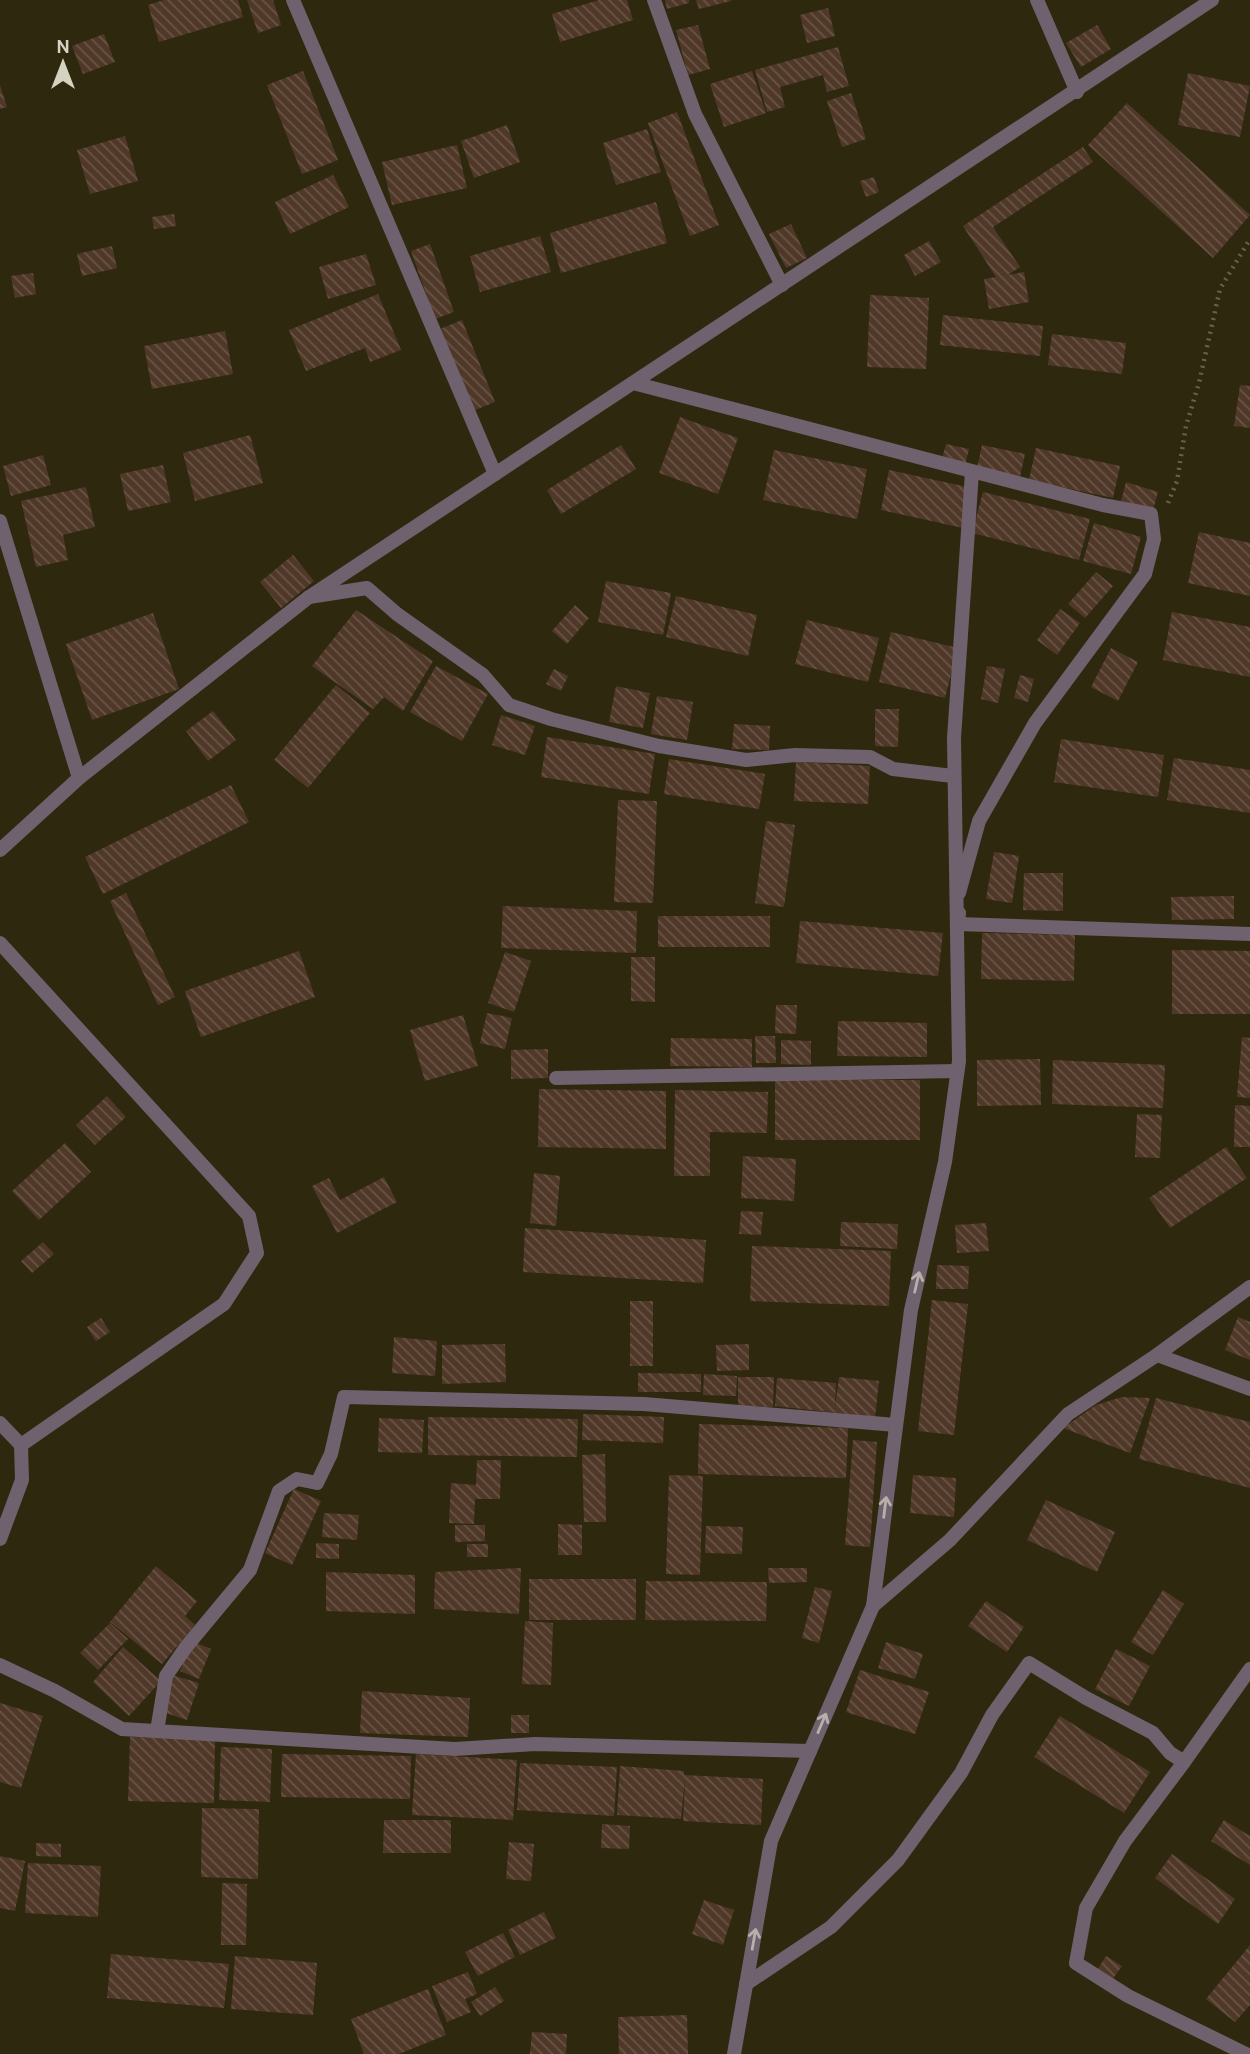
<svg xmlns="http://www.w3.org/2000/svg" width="1250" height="2054" font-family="Overpass,sans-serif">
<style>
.building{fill:url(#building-back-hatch)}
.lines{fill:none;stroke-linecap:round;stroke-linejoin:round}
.path{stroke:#67624c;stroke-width:4.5;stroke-dasharray:2 5;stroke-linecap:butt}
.minor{stroke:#70616e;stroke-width:14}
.tertiary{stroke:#70616e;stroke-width:14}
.oneway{stroke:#b7b0a9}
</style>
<defs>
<pattern id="building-back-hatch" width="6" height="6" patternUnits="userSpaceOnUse" patternTransform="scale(1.75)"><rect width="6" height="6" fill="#503829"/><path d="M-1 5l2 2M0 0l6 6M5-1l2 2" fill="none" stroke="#685446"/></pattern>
</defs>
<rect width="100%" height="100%" fill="#2e280e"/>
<!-- building -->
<g class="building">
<path d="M164,0H238L243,17L159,42L148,5Z"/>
<path d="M247,0H273L281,25L258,33Z"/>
<path d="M599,0H627L633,20L560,42L552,14Z"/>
<path d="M665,0H689V3L667,9Z"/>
<path d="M696,0H731V1L699,9Z"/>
<path d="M828,8L835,36L807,43L800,15Z"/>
<path d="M698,25L710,69L688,75L676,30Z"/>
<path d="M1097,25L1111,49L1081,67L1066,43Z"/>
<path d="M104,34L115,62L83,74L72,46Z"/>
<path d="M838,47L849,86L827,92L823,75L780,87L785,107L767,112L755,70Z"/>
<path d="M303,71L338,160L302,174L267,85Z"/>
<path d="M752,71L766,113L724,127L710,84Z"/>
<path d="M1188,73L1250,86L1240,137L1178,125Z"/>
<path d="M0,85L7,107L0,109Z"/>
<path d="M851,93L866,139L842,147L827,101Z"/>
<path d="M1127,103L1250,215L1213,258L1088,145Z"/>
<path d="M677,112L719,225L690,236L648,123Z"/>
<path d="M507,125L520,162L474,178L461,141Z"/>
<path d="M647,129L661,172L616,185L603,143Z"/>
<path d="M125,136L138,181L90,194L77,150Z"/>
<path d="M457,145L467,188L392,205L382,162Z"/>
<path d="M1083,147L1093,162L993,227L1020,267L1008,275L1024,272L1029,302L989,309L984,279L996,277L963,226Z"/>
<path d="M333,175L349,207L290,234L275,202Z"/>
<path d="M874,177L879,192L866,197L860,181Z"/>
<path d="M656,202L667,243L561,273L550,233Z"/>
<path d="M174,214L176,226L154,229L152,217Z"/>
<path d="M791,224L807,258L786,268L769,234Z"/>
<path d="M540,236L551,272L480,292L470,256Z"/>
<path d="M929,241L941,262L915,276L904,255Z"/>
<path d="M430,244L454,312L435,319L411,251Z"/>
<path d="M112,246L117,268L82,276L77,254Z"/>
<path d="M366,254L376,285L328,299L319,267Z"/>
<path d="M33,273L36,294L15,298L11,276Z"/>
<path d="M378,294L401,350L370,362L365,348L306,371L289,330Z"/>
<path d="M870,295L929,298L926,369L867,367Z"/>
<path d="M943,315L1043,326L1040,356L940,345Z"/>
<path d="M462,320L495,402L473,411L440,329Z"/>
<path d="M225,331L233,374L152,389L144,346Z"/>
<path d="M1052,334L1126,343L1122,374L1048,365Z"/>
<path d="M1240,385L1250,386V428L1234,426Z"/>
<path d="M680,417L738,438L718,494L659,473Z"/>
<path d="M250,435L263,483L195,501L183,453Z"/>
<path d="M946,444L969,449L965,465L942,459Z"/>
<path d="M621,445L636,469L561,514L547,490Z"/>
<path d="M982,445L1025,454L1020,477L977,468Z"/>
<path d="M1036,448L1120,466L1113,498L1029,480Z"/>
<path d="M774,450L867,469L857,519L763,500Z"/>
<path d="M43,455L51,485L11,496L3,466Z"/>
<path d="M163,465L171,502L128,511L120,474Z"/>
<path d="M889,470L972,488L963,528L881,510Z"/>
<path d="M1126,482L1158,492L1153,510L1121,501Z"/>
<path d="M86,487L95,527L63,535L68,560L36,567L21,501Z"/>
<path d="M983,492L1090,519L1079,560L972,533Z"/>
<path d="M1094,523L1141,537L1131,574L1083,561Z"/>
<path d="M1199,532L1250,543V596L1188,583Z"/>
<path d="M293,555L314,581L281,608L260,582Z"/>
<path d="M1096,572L1113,586L1085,618L1068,604Z"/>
<path d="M606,581L671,593L663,635L598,622Z"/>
<path d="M676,596L757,615L748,656L666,637Z"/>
<path d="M575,605L589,618L567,644L552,631Z"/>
<path d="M1060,609L1080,623L1057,655L1037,640Z"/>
<path d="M356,610L433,661L403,711L384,697L373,709L312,666Z"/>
<path d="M1172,612L1250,627V677L1163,660Z"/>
<path d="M153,613L179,689L92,720L66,644Z"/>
<path d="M807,620L879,638L868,682L795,664Z"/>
<path d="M891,632L958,648L945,698L879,682Z"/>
<path d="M1111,648L1138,662L1118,701L1091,687Z"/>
<path d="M436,666L488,694L462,741L410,712Z"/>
<path d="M987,666L1005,669L998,703L981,699Z"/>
<path d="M554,669L568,676L561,691L546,684Z"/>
<path d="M1020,675L1034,679L1028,702L1014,698Z"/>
<path d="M336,685L370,713L308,788L274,760Z"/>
<path d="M616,686L650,693L643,728L609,722Z"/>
<path d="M657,696L693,702L687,740L651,734Z"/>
<path d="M875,709H899L898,747L875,746Z"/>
<path d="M213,711L236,740L208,761L186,731Z"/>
<path d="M501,715L535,726L525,755L492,745Z"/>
<path d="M734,724L770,726L769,750L732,749Z"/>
<path d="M547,737L655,754L649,794L541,777Z"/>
<path d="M1061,739L1164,755L1158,797L1054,782Z"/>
<path d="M1174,758L1250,770V813L1167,800Z"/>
<path d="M669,759L765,774L759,809L664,794Z"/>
<path d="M796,762L870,766L868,804L794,801Z"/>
<path d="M231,785L249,822L103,894L85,857Z"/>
<path d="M618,800L657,801L653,903L614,902Z"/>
<path d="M766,821L795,825L784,907L755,903Z"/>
<path d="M994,852L1019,856L1012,903L986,899Z"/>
<path d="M1024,873H1063V911L1023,910Z"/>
<path d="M126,893L175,997L158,1005L110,901Z"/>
<path d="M1234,896V919L1172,920L1171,897Z"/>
<path d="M503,906L637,911L636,953L501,948Z"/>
<rect x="658" y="916" width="112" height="31"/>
<path d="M800,921L943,933L938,976L796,963Z"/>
<path d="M982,933L1075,935L1074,981L981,979Z"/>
<path d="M1172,950L1250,951V1014H1172Z"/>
<path d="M299,951L315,997L201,1037L185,991Z"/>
<path d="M505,952L531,961L514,1012L488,1003Z"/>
<path d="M631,957H655V1002L631,1001Z"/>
<path d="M776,1005H797L796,1034L775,1033Z"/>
<path d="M487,1013L512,1018L505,1049L480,1043Z"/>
<path d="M463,1015L478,1066L425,1081L410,1030Z"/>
<path d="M838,1021L927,1023V1057L837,1056Z"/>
<path d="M755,1036H775L776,1063H756Z"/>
<path d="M1242,1037L1250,1038V1098L1237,1097Z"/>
<path d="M671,1038L752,1039V1067L670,1066Z"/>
<path d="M781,1040L811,1041V1065L781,1064Z"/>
<path d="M548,1049V1078L511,1079V1050Z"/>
<path d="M1040,1059L1041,1105L977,1106V1060Z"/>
<path d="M1053,1060L1165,1065L1163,1108L1052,1104Z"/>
<rect x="775" y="1080" width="145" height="60"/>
<path d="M539,1089L666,1091V1149L538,1147Z"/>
<path d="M675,1090L768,1092L767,1133L710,1132V1176H674Z"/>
<path d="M107,1096L126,1117L95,1145L76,1125Z"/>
<path d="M1235,1105L1250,1106V1147H1234Z"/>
<path d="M1137,1114L1162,1115L1160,1158L1135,1157Z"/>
<path d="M65,1143L91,1172L39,1220L12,1191Z"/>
<path d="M1226,1147L1247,1178L1170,1228L1149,1198Z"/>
<path d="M743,1156L796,1159L794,1201L741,1198Z"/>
<path d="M534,1173L560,1176L556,1226L530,1223Z"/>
<path d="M384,1177L397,1202L337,1233L312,1186L329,1178L340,1200Z"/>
<path d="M741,1211L763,1212L761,1235L739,1234Z"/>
<path d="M841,1222L898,1224L897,1249L840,1246Z"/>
<path d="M986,1223L989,1251L957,1253L955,1225Z"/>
<path d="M525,1228L706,1240L703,1283L523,1272Z"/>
<path d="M43,1242L54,1254L32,1273L21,1261Z"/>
<path d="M752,1246L891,1251L889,1306L750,1301Z"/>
<path d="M937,1265L969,1266L968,1289H936Z"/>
<path d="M932,1300L968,1304L954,1435L918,1431Z"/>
<rect x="630" y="1301" width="23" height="65"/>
<path d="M1238,1317L1250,1322V1360L1225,1350Z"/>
<path d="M101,1318L110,1332L96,1341L87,1327Z"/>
<path d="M394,1337L437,1341L435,1376L392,1373Z"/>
<path d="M505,1344L506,1382L442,1384V1345Z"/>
<path d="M749,1344V1370L717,1371L716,1345Z"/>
<path d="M638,1373L701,1374V1392H638Z"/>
<path d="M704,1374L737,1376L736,1396L703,1395Z"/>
<path d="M738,1377H774L773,1407L738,1406Z"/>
<path d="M839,1377L879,1381L875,1417L775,1406L777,1378L836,1383L835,1407Z"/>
<path d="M1122,1397L1150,1398L1130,1453L1063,1428L1096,1405Z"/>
<path d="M1156,1398L1250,1422V1488L1139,1459Z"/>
<path d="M583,1414L664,1417L663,1443L582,1440Z"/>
<path d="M428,1417L578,1419L577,1457L428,1455Z"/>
<path d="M379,1418L424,1420L422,1453L378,1452Z"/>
<path d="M699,1424L848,1428L846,1478L698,1474Z"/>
<path d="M853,1440L877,1442L870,1547L845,1545Z"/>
<path d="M605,1454L606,1522H584L582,1455Z"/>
<path d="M477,1460H501L500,1499H475L474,1524L449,1523L451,1483L476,1485Z"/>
<path d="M669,1475L703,1476L700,1575L666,1574Z"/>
<path d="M913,1475L956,1478L954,1517L910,1513Z"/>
<path d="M294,1489L321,1501L292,1565L265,1553Z"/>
<path d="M1046,1500L1115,1532L1097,1572L1027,1540Z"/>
<path d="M324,1513L359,1515L357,1540L322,1537Z"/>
<path d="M558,1524L582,1525V1555H558Z"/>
<path d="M455,1525H485V1541L455,1542Z"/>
<path d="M706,1526L743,1527L742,1554L705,1553Z"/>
<path d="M316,1543L339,1544V1559L316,1558Z"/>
<rect x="467" y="1544" width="21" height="13"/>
<path d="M156,1566L197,1601L185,1616L195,1625L162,1664L110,1622Z"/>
<path d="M521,1568L519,1614L434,1609L435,1572Z"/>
<path d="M768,1568H807V1582L769,1583Z"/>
<path d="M326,1572L415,1575V1614L326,1611Z"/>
<rect x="529" y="1579" width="107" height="41"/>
<path d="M646,1581L767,1582L766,1621L645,1620Z"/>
<path d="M815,1587L832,1591L819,1643L802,1638Z"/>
<path d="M1163,1590L1184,1604L1153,1655L1131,1642Z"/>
<path d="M986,1601L1024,1627L1007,1652L968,1626Z"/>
<path d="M525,1621L553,1623L551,1685L522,1684Z"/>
<path d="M110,1623L128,1639L98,1670L80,1653Z"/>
<path d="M192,1641L211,1649L199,1679L180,1671Z"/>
<path d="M886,1642L923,1654L915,1679L878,1668Z"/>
<path d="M123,1647L161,1681L129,1716L93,1682Z"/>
<path d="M1116,1649L1150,1666L1129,1706L1095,1689Z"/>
<path d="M860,1670L929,1692L915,1734L846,1712Z"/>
<path d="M172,1675L199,1683L187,1720L160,1711Z"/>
<path d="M362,1691L470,1698L468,1737L360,1733Z"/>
<path d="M0,1703L43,1716L21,1788L0,1782Z"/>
<rect x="511" y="1715" width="18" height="18"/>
<path d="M1060,1716L1150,1772L1124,1813L1034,1757Z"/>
<path d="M130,1737L215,1739L214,1803L128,1801Z"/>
<path d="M221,1747L272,1749L270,1802L219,1800Z"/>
<path d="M282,1754L411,1756L410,1799L281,1797Z"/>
<path d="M416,1754L517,1760L513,1820L412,1815Z"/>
<path d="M520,1763L617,1767L614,1816L517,1810Z"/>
<path d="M620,1766L684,1771V1775L763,1779L761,1825L683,1821L685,1778L681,1819L617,1815Z"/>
<path d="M202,1808L259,1809L258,1879L201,1877Z"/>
<path d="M384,1820H451V1853H383Z"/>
<path d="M1224,1820L1250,1836V1865L1211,1841Z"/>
<path d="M602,1824L630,1826L629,1849L601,1848Z"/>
<path d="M509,1842L534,1844L531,1881L506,1879Z"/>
<path d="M36,1843L61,1844V1857L36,1856Z"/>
<path d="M1172,1854L1235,1899L1218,1924L1155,1878Z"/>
<path d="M0,1856L25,1861L15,1911L0,1908Z"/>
<path d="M28,1863L101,1866L98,1917L25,1913Z"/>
<path d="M222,1883L247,1884L246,1945H221Z"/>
<path d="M704,1900L734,1910L723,1945L692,1934Z"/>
<path d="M544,1912L556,1938L520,1955L508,1930Z"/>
<path d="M503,1933L515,1957L478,1976L465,1952Z"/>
<path d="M1250,1945V2005L1235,2022L1206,1999Z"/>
<path d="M111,1954L229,1964L224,2008L107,1998Z"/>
<path d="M235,1956L317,1963L313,2015L231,2009Z"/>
<path d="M1106,1956L1122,1966L1112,1980L1097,1970Z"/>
<path d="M468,1972L477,1994L465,1999L471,2012L447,2022L432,1986Z"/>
<path d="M495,1987L504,2001L480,2016L471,2002Z"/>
<path d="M428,1989L446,2035L399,2054H364L351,2019Z"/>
<path d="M687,2015L688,2054H619L618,2017Z"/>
<path d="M532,2032L567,2034L566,2054H530Z"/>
</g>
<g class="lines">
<!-- path -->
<path class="path" d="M1168,503L1177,481L1186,426L1199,383L1220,289L1250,239"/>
<!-- minor -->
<g class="minor">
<path d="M293,0L495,474"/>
<path d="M654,0L695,114L782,285"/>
<path d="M1037,0L1077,92"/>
<path d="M633,383L1103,505L1151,514L1154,539L1145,574L1035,723L979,821L959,893"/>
<path d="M0,521L79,778"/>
<path d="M309,597L367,588L397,614L483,675L509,705L551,719L659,746L746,760L795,755L870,757L893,769L953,776"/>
<path d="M959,913L958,924L1250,934"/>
<path d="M0,943L249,1216L257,1253L224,1304L21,1445L22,1480L0,1539"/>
<path d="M556,1078L957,1071"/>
<path d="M1157,1355L1250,1287"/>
<path d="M0,1423L21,1445"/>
<path d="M873,1606L950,1540L1068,1414L1157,1355L1250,1389"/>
<path d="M0,1665L55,1691L122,1729L455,1749L535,1744L810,1751"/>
<path d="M157,1731L166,1676L186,1647L250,1570L279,1491L297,1479L317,1483L331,1454L344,1397L644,1404L896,1425"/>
<path d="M1184,1762L1125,1841L1086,1908L1076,1963L1128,1996L1246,2054"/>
<path d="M746,1984L831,1927L898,1860L961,1773L992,1715L1029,1663L1086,1698L1153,1733L1170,1753L1184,1762L1250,1669"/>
<path d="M734,2054L771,1841L873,1606L911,1310L945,1162L959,1061L954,738L972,472"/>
</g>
<!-- tertiary -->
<path class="tertiary" d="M0,850L79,778L309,597L1212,0"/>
</g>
<!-- one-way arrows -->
<defs><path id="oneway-shaft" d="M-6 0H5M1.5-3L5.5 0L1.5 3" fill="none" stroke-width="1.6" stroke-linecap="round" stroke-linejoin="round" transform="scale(1.75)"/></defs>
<g class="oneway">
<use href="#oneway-shaft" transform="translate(917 1282) rotate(-77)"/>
<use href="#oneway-shaft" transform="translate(885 1507) rotate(-83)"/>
<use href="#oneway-shaft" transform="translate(822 1723) rotate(-67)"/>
<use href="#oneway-shaft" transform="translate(754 1939) rotate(-80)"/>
</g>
<!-- north arrow -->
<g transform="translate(63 63)" stroke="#2e280e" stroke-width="5" paint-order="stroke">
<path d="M0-5L12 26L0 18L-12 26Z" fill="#d5d2c2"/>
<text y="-10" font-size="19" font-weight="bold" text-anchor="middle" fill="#d5d2c2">N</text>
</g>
</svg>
